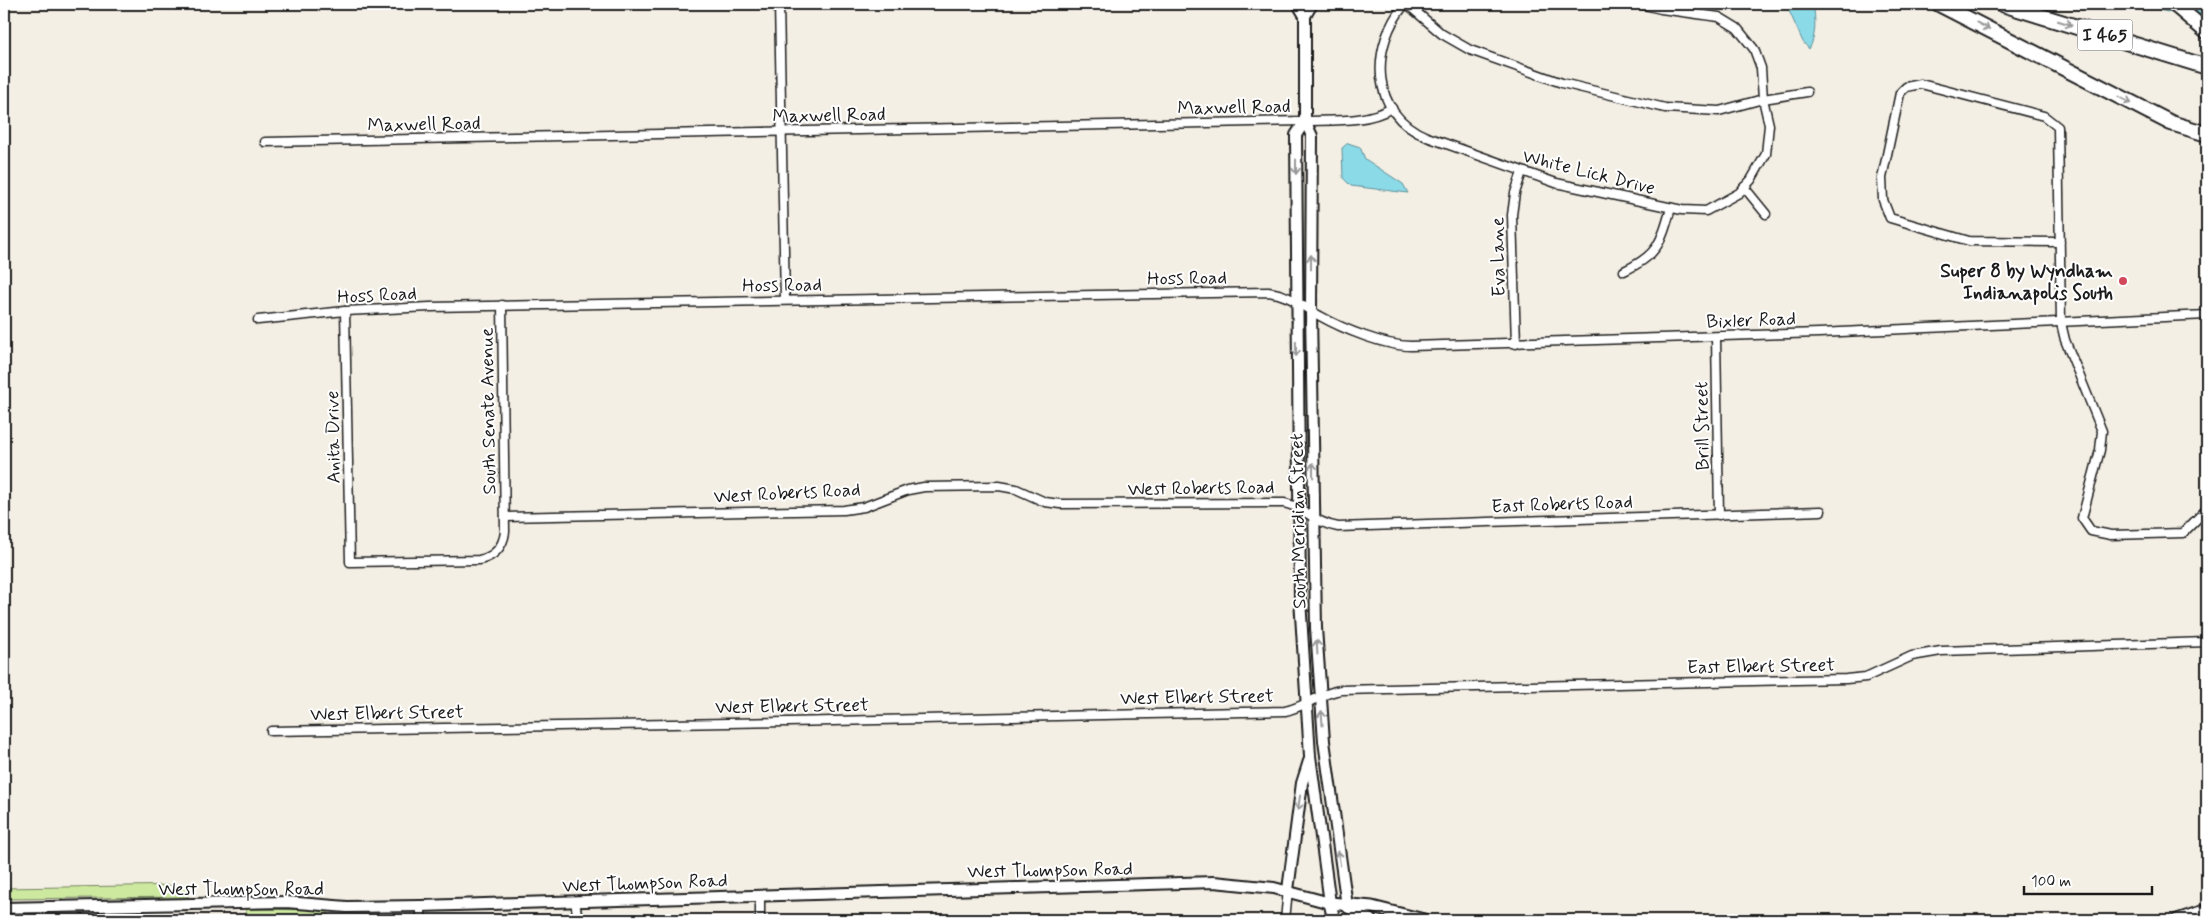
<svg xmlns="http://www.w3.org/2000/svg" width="2211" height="924" font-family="Mynerve,sans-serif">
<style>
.green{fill:#cde9a0;stroke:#74825e}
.water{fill:#8bdae8;stroke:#5f8e96}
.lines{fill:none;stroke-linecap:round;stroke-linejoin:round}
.street-casing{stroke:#1c1c1c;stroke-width:11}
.secondary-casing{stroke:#1c1c1c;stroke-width:14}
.primary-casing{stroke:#1c1c1c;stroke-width:15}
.highway-casing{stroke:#1c1c1c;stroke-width:18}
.street{stroke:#fff;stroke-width:8}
.secondary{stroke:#fff;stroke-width:10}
.primary{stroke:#fff;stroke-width:11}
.highway{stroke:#fff;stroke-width:14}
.oneway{stroke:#999}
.poi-dot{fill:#d1495b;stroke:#fff;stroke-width:2}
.labels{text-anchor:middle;stroke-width:4;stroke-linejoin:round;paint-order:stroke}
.shield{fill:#fff;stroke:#606060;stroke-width:1}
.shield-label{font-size:18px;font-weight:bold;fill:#1c1c1c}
.street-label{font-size:19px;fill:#1c1c1c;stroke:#fff}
.poi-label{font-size:19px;font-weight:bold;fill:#1c1c1c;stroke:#fff;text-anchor:end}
</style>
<rect width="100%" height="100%" fill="#f4efe5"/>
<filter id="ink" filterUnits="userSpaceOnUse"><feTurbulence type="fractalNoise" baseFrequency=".02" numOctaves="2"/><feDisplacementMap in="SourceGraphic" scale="10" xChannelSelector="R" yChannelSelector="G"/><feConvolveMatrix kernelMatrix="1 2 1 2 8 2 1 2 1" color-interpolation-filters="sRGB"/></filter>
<g filter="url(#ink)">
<!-- green -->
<g class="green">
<path d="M187,885L188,897L4,899V888Z"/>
<path d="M246,909L328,910V920H246Z"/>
</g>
<!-- water -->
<g class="water">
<path d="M1786,4H1813C1816,18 1816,38 1809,49L1803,42Z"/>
<path d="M2136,4H2192L2207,8V22Z"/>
<path d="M1348,143L1360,147L1365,159L1403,184L1408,193L1351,186L1343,178L1342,148Z"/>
</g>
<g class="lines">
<!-- street casing -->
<g class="street-casing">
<g id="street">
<path d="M779,4L785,300"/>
<path d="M1405,4C1370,46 1369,114 1427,137L1556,183L1682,210L1706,211L1739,193L1751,180L1766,154L1769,125L1763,99L1761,68L1754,49L1737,28L1719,17L1661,9L1640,4"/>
<path d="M1407,4L1442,34L1470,50L1562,83L1665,108L1719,111L1763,99L1807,92"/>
<path d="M265,142L1305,121C1334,120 1366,123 1392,108"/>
<path d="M1744,187L1766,214"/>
<path d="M2060,242L1969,241L1890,218L1883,200L1882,178L1900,93L1906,87L1921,84L2044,116L2058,127L2061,323L2065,340L2102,431L2100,450L2082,518L2091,531L2111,535L2183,533L2207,509"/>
<path d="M1624,271C1658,255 1661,243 1671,208"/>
<path d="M345,311L350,562L479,560C494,557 503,547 505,532L502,305"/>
<path d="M258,320L345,311L430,307L1268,292C1290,294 1302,307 1320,316C1343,329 1385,346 1411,346L1819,333L2207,315"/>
<path d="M1716,337L1719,515"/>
<path d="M1516,344L1512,215L1515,193L1522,172"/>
<path d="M505,517L844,510L864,507L908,490L924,487L999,486L1016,489L1045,502L1060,504L1284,503C1305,507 1314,523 1338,527L1821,511"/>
<path d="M271,731L788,722L1285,711C1305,707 1320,693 1341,690L1846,679L1866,677L1912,656L1941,651L2207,642"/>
<path d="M575,901L578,920"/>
<path d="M421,906V920"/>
<path d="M760,920V896"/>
<path d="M1285,920L1288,890"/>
</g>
</g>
<!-- secondary casing -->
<g class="secondary-casing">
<g id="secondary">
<path d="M1298,4L1305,16"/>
<path d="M1312,4L1305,16V121L1312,136L1311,311L1316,628L1324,741L1347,906"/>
<path d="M1288,890L1302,783L1309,761"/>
<path d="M4,908L286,902L347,907L421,906L1214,882L1274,888L1330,903L1310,756L1300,599L1296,135L1305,121"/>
</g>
</g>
<!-- primary casing -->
<g class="primary-casing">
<g id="primary">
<path d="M1348,907L1370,920"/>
<path d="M1334,920L1330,903L1372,907L1424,920"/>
<path d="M2177,920L2207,910"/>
</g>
</g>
<!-- highway casing -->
<g class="highway-casing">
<g id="highway">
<path d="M1939,4L2171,123L2207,134"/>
<path d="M2002,4L2207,67"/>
<path d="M2174,4L2207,32"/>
</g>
</g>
<!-- street -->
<use href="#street" class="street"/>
<!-- secondary -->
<use href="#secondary" class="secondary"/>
<!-- primary -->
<use href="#primary" class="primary"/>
<!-- highway -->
<use href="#highway" class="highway"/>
</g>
<!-- one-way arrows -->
<defs><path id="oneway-shaft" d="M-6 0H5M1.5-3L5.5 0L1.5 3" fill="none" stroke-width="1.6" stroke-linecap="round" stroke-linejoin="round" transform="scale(1.25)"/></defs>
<g class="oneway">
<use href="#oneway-shaft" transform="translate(2065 23) rotate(17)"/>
<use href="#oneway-shaft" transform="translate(1983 26) rotate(28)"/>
<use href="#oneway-shaft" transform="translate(2125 100) rotate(27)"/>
<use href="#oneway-shaft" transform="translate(1296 167) rotate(90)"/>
<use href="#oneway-shaft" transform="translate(1311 262) rotate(-90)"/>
<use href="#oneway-shaft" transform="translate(1296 349) rotate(89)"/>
<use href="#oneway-shaft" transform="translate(1313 470) rotate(-91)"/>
<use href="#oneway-shaft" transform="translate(1317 647) rotate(-93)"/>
<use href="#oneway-shaft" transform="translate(1322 718) rotate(-94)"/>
<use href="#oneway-shaft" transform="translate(1299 803) rotate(98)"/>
<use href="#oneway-shaft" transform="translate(1339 858) rotate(-99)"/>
</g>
</g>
<!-- markers -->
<circle class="poi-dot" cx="2123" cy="281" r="5"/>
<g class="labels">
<!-- shield labels -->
<rect class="shield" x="2077.5" y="19.5" width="55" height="31" rx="4"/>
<g class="shield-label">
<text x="2105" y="41">I 465</text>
</g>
<!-- street labels -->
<g class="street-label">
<text transform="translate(1234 106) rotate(-1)" y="7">Maxwell Road</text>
<text transform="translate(829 114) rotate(-1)" y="7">Maxwell Road</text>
<text transform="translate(424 123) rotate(-1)" y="7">Maxwell Road</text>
<text transform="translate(1589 171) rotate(14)" y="7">White Lick Drive</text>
<text transform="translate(1497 257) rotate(-91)" y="7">Eva Lane</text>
<text transform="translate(1187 277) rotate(-1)" y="7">Hoss Road</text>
<text transform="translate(782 284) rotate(-1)" y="7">Hoss Road</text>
<text transform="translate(377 294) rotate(-3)" y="7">Hoss Road</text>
<text transform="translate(1751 319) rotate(-2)" y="7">Bixler Road</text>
<text transform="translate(487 411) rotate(-91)" y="7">South Senate Avenue</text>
<text transform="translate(1701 426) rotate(-91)" y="7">Brill Street</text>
<text transform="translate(332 437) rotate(-91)" y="7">Anita Drive</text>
<text transform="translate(1201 487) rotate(-1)" y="7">West Roberts Road</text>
<text transform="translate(787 492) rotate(-3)" y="7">West Roberts Road</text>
<text transform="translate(1562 503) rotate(-2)" y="7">East Roberts Road</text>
<text transform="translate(1297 521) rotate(-91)" y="7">South Meridian Street</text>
<text transform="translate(1761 665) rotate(-1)" y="7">East Elbert Street</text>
<text transform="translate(1197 696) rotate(-1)" y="7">West Elbert Street</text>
<text transform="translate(792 705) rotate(-1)" y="7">West Elbert Street</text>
<text transform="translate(387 712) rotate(-1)" y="7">West Elbert Street</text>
<text transform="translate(1050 869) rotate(-1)" y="7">West Thompson Road</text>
<text transform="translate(645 882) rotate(-2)" y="7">West Thompson Road</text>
<text x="241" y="895">West Thompson Road</text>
</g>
<!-- poi labels -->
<g class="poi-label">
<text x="2113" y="277">Super 8 by Wyndham<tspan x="2113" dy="22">Indianapolis South</tspan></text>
</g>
</g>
<!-- margin -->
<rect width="2211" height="924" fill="none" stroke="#fff" stroke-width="20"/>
<rect x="10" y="10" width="2191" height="904" fill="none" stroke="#1c1c1c" stroke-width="2" filter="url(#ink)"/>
<!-- scale -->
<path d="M2024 886v8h128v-8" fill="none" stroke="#1c1c1c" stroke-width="2.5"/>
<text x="2031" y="886" font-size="15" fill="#1c1c1c" stroke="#ffffff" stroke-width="4" paint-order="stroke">100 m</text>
</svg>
